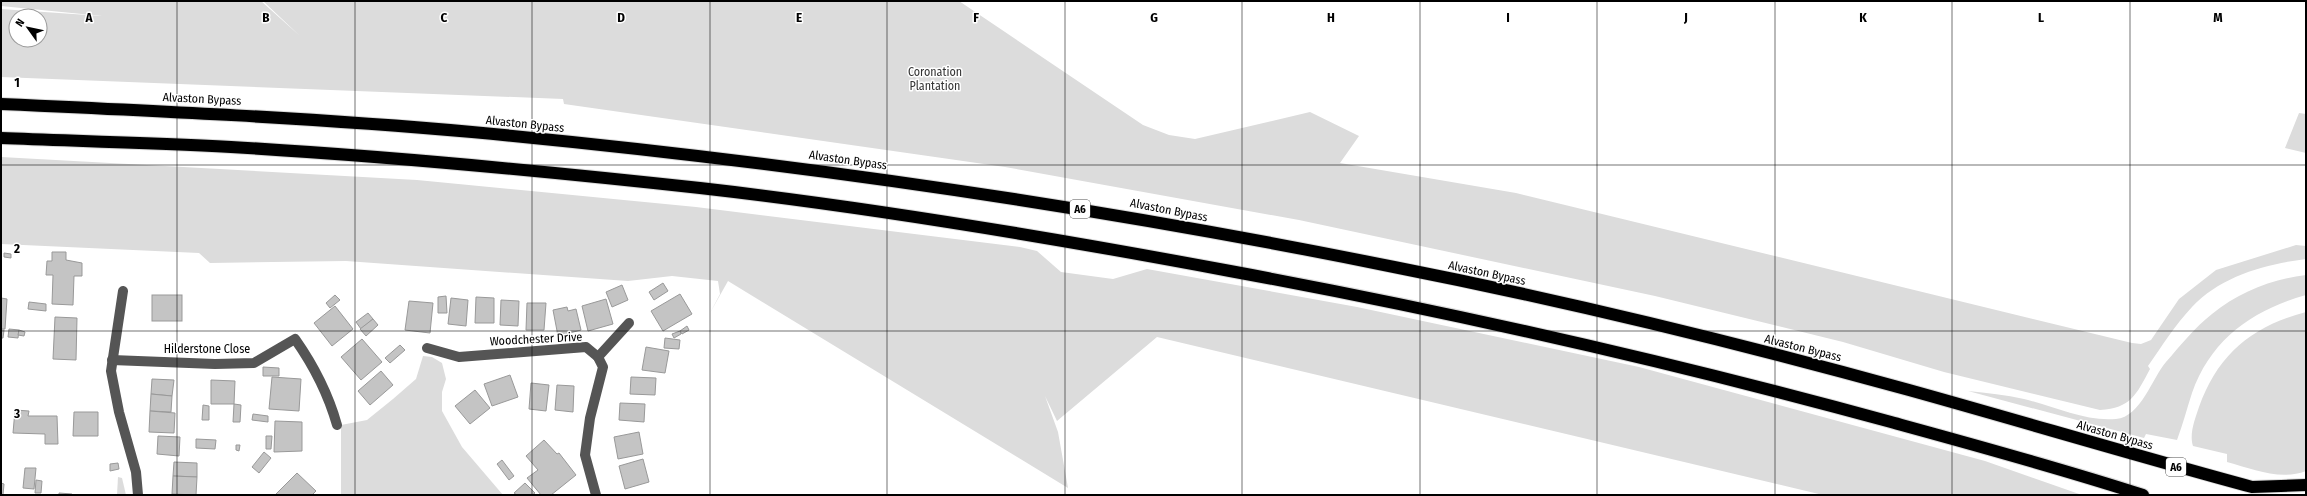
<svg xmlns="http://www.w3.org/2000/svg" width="2307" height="496" font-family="'Fira Sans Condensed',sans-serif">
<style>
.green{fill:#dcdcdc;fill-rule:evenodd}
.building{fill:#c4c4c4;stroke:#999}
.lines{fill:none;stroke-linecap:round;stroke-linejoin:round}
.highway-casing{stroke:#dbdbdb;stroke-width:14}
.minor{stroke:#555;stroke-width:10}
.highway{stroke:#000;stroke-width:12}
.grid{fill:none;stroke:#000;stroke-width:1;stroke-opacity:0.55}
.labels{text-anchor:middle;stroke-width:3;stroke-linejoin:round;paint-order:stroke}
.shield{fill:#fff;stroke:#4c4c4c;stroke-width:1}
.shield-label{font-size:11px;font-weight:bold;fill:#000}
.park-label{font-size:12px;fill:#333;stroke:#fff}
.street-label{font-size:12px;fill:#000;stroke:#fff}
.grid-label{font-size:13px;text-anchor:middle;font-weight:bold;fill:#000;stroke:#fff;stroke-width:3;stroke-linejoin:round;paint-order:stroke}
</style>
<rect width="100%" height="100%" fill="#fff"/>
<!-- green -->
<g class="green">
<path d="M1,1H261L300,36L263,1H959L1143,125L1169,135L1195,139L1310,112L1359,136L1340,163L1516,193L2132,343L2141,344L2151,340L2179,299L2216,270L2296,245L2306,246V259C2266,264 2221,276 2192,307C2175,325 2162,346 2148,366L2150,369C2136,395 2131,408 2100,410L1944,372L1843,342L1655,296L1299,220L1005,167L564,104L563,99L1,77V9L102,16L1,6ZM16,16H40V40H16Z"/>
<path d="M2299,113L2306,114V153L2285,148Z"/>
<path d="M1,157L417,180L696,207L1020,247L1037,251L1061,272L1113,279L1147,269L1357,307L1639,367L1985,461L2082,495H1823L1157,337L1057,421L1045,396L1058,432L1068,488L728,281L710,313L720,294L718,281L672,276L628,281L346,261L210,263L199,253L1,244Z"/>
<path d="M2306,275V295C2253,310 2211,339 2192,393C2187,408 2183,424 2177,440L2146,434L2144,438L1968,391C1987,393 2006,395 2024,399C2053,406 2086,422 2116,419C2141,417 2152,378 2166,362C2180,346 2195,327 2212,314C2239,292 2272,279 2306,275Z"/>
<path d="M2306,312V471C2280,481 2253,469 2227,462V454L2193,446C2189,434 2195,419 2199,407C2218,354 2252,326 2306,312Z"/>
<path d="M423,356L432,357L442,363L446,379L442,392V411L462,447L503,495H341V425L367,420L393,399L416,379Z"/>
<path d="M118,477L122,478L126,495H117Z"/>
</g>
<!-- building -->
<g class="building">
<path d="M52,252H66V260L82,263V276H74L73,305L52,304L53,275H46L47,261H52Z"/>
<path d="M4,253L11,254V258L4,257Z"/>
<path d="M663,283L668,291L654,300L649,292Z"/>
<path d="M622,285L628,300L612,307L606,292Z"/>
<path d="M680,294L692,314L663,331L651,311Z"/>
<rect x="152" y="295" width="30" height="26"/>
<path d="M335,295L340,300L330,308L326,303Z"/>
<path d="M446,296L447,313H438V297Z"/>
<path d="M476,297L494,298V323H475Z"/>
<path d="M1,298L7,299L5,329H1Z"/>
<path d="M451,298L468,300L466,326L448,324Z"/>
<path d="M606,299L613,324L588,331L582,306Z"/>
<path d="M501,300L519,301L518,326L500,325Z"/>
<path d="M409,301L433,303L430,333L405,330Z"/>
<path d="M29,302L46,304V311L28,309Z"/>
<path d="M527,303H546L544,330H526Z"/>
<path d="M335,306L353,329L332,346L314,323Z"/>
<path d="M567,307L568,311L576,309L581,330L558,336L553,310Z"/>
<path d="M368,313L373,319L361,329L356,322Z"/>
<path d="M55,317L77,318L76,360L53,359Z"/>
<path d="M373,319L378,325L366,336L360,329Z"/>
<path d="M687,326L689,330L682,334L680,331Z"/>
<path d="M9,329L19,330L18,338L8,337Z"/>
<path d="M1,330H4L3,338H1Z"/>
<path d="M19,330L25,332L24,336L18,335Z"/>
<path d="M680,331L681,334L674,338L672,334Z"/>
<path d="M665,338L680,340L679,349L664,348Z"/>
<path d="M362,339L382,362L361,380L341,357Z"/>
<path d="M400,345L405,350L390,363L385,358Z"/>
<path d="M646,347L669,351L665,373L642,370Z"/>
<path d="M263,367L279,368V376H263Z"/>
<path d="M381,371L393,385L370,405L358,391Z"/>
<path d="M510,375L518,397L492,406L484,384Z"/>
<path d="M272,377L301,379L299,411L269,409Z"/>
<path d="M631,377L656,378L655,395L630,394Z"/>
<path d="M152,379L174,380L172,396L151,394Z"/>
<path d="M211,380L235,381L234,404H211Z"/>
<path d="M531,383L549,385L546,411L529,409Z"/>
<path d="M557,385L574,386L573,412L555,410Z"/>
<path d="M475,390L490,408L470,424L455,406Z"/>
<path d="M151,394L172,396L171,412L150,411Z"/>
<path d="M620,403L645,404L644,422L619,420Z"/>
<path d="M234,404L241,405L240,422H233Z"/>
<path d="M203,405L209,406V420H202Z"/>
<path d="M15,410L29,411L28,416H57L58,444H45V434L13,433Z"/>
<path d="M150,411L175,413L174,433L149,432Z"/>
<path d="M74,412H98V436H73Z"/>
<path d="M253,414L268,416V422L252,420Z"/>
<path d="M275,421L302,422V451L274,452Z"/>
<path d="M639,432L643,454L618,459L614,437Z"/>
<path d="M158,436L180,437L179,456L157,454Z"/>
<path d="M266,436H272L271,449H266Z"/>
<path d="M196,439L216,440L215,449L196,448Z"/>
<path d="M544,440L557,454L559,453L576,475L551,495H541L527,478L538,470L526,456Z"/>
<path d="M236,445H240L239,451L236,450Z"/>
<path d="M264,452L271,458L259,473L252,467Z"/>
<path d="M643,459L649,482L625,489L619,466Z"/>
<path d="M502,460L514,476L509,480L497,464Z"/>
<path d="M174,462L197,463V477L173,476Z"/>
<path d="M118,463L119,469L110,471V464Z"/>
<path d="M25,468H36L34,489L23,488Z"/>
<path d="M297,473L316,491L312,495H275Z"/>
<path d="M173,476L197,477L196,495L172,494Z"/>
<path d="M36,480L42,481L41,493H35Z"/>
<path d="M1,483L4,484L3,495H1Z"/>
<path d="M525,483L535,493L532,495H517L514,493Z"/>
<path d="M59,493L72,494V495H59Z"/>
</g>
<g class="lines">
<!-- highway casing -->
<g class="highway-casing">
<g id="highway">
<path d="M1,104C158,111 315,118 472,132C782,161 1089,205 1394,267C1567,301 1739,343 1909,390C2024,422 2137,456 2252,487L2306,485"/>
<path d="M1,138C78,141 154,143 231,147C387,156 544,171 700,188C877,208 1054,238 1230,271C1452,312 1672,362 1891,422C1975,445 2060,468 2143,495"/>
</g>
</g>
<!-- minor -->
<g class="minor">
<path d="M123,291L111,371L119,412L136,472L138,495"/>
<path d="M427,348L459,357L586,347L598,357L603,367L590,418L585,455L596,495"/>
<path d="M598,357L629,323"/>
<path d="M112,360L215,364L254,363L295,339C314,366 328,393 337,425"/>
</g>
<!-- highway -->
<use href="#highway" class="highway"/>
</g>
<!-- grid -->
<path class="grid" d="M177,1V495M355,1V495M532,1V495M710,1V495M887,1V495M1065,1V495M1242,1V495M1420,1V495M1597,1V495M1775,1V495M1952,1V495M2130,1V495M1,165H2306M1,331H2306"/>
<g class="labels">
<!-- shield labels -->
<g class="shield">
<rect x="1070" y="200" width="20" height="18" rx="3"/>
<rect x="2166" y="458" width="20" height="18" rx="3"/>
</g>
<g class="shield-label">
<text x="1080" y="213">A6</text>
<text x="2176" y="471">A6</text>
</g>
<!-- park labels -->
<g class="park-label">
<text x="935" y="76">Coronation<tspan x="935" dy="14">Plantation</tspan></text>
</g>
<!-- street labels -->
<g class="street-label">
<text transform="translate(202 99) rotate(3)" y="4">Alvaston Bypass</text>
<text transform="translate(525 124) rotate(6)" y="4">Alvaston Bypass</text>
<text transform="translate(848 160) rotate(8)" y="4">Alvaston Bypass</text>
<text transform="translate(1169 210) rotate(11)" y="4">Alvaston Bypass</text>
<text transform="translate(1487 273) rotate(12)" y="4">Alvaston Bypass</text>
<text transform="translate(536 339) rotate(-3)" y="4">Woodchester Drive</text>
<text transform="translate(1803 348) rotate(14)" y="4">Alvaston Bypass</text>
<text x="207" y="353">Hilderstone Close</text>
<text transform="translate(2115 435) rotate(16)" y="4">Alvaston Bypass</text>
</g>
</g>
<g class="grid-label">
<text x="89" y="22">A</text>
<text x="266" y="22">B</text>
<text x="444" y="22">C</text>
<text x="621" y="22">D</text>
<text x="799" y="22">E</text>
<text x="976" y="22">F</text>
<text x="1154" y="22">G</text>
<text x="1331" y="22">H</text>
<text x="1508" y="22">I</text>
<text x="1686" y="22">J</text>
<text x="1863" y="22">K</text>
<text x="2041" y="22">L</text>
<text x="2218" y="22">M</text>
<text x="17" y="87">1</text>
<text x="17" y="253">2</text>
<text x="17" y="418">3</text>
</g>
<!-- border -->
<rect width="2307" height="496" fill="none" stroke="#000000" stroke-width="4"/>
<!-- north arrow -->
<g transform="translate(28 28) rotate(303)"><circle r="19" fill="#ffffff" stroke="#999999"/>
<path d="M0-3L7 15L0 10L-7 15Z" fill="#000000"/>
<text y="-6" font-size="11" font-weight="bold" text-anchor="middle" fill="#000000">N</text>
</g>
</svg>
